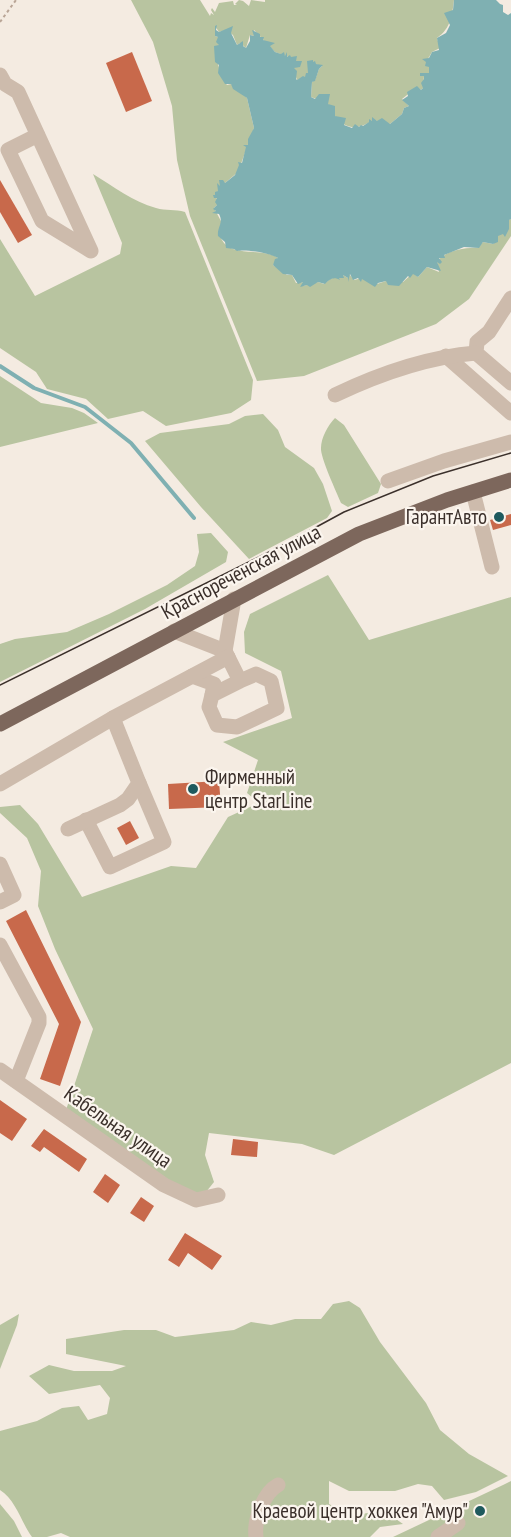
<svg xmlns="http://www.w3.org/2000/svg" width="511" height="1537" font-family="'PT Sans Narrow',sans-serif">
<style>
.green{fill:#b8c4a0}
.water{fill:#7fb0b2}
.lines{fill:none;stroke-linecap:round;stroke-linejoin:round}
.stream{stroke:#7fb0b2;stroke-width:4}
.building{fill:#c8694b}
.path{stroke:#b9a596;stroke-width:2;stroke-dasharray:3 3;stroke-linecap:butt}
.minor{stroke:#cdbbac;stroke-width:15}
.major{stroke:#7d675c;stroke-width:15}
.tram{stroke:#3b302b;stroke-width:1.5}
.poi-dot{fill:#1f5a5e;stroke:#fbf5ee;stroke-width:2}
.labels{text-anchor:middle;stroke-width:4.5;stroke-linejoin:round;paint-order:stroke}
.poi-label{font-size:21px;fill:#3b302b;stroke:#fbf5ee;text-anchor:end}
.street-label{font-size:21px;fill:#3b302b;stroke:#fbf5ee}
</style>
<rect width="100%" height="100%" fill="#f4ebe1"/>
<!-- green -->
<g class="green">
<path d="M131,0H200L210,16L211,13L214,15L211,10L212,8L215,12L219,3L233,1L234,5H237L235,4L239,0L243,1L249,6L251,0L265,2V0H454C452,16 451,28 437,38L440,48L432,52L426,62L429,66V73L424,76L423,88L421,90L417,87L402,99L409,106L404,108L402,114L390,124L373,120C360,129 347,131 336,117C333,114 332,108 329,105C325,101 316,99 311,97L312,82L315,80L319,69L322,66L308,62L309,73L305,78L297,80L293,68L295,62L291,58L275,52L254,30V36L250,35L246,48L240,43L237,45L233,35L226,30L219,32L215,26V36L218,37L219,45L215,54L222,78L227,85L231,84L247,98L254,128L238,172L225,183L220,181L221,186L215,196L217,199V205L214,208L222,223L220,225C220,229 220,237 222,240C232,258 263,247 278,258L273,265L287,275H292L296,283L304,282L303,286L318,282L324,284L330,279L343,275L348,278L349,274L354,280L362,278L377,284L386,281L403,282L413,273L418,277L427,267L439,272L437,262C443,252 464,247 478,248L483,242L493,244L498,239V235L507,230L508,220L511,219V236L469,299L436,324L304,376L257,381L190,216L177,160L172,106L153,42Z"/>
<path d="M93,174C113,186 133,202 156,208C166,211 175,209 185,212L253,380L251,400L231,413L166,426L143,411L108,419L86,399L47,389L36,372L0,348V239L35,296L120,254L122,243Z"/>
<path d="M0,376L41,403L72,408L84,413L98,423L0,447Z"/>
<path d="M263,414L278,430L285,447L314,468L323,484L332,511L327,518L249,559L201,507L145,441L160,433L229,424L245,416Z"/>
<path d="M335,418L344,425L381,484L378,493L348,507L341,503C337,493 320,457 321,448C321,438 328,425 335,418Z"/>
<path d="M211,533L228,552L226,562L145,609L0,682V644L15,639L67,632L109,614L167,585L195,566L199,552L197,534Z"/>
<path d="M328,575L369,640L511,597V1063L334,1155L302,1144L209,1133L205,1155L214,1182L206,1192L195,1194L164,1180L66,1110L93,1029L55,949L38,906L41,871L27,838L0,813V807L20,805L38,824L82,897L171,866L196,868L228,817L259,803L247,793L258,760L223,742L292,718L281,671L245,653L244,632L250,614Z"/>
<path d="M349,1301L360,1308L380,1342L426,1403L440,1430L469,1454L508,1476L476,1492L444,1500L432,1486L418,1484L395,1491H349L329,1481V1504L352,1516L383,1510L403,1524L380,1527L370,1537H70L61,1533L47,1537H32C21,1522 16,1500 0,1490V1431L37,1421L62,1408L79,1406L88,1420L107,1414L110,1398L100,1385L49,1394L29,1376L49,1365L74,1371H112L126,1366L66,1354V1339L124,1330H156L175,1337L234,1330L251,1322L271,1325L295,1319H321L333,1304Z"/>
<path d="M19,1314L17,1325L0,1369V1325Z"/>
<path d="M511,1481V1537H393L503,1485Z"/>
<path d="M0,1504L14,1521L22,1537H0Z"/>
</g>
<!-- water -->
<path class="water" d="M454,0H496L500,4L503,5V12L508,15L511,13V219L509,220V229L505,237L503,234L498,236V242L493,244L483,242L479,248L464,247L444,255L445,258H439L442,262L440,264L437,262L441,271L427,267L418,277L413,274L410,278L408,276L399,286L388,285L386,281L378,283L375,287L362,279L361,282L358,278L353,280L350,274L348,282V278L343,275L344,278H339L340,280C334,276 329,279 325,284L318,282L310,287L307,285L300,287L303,282L298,284L292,275L283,274L273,265L275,259L278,258C270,253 246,249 237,251L234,249L226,248L225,242L218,236C217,227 224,223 219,214L212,213L216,211L213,209L217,205L215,202L217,198H214L213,195H215V192L218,191L217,183L220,186L219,180H223L225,183L235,175L239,165L238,162L242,163L246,147L243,145H248V139L254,128L247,98L233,89L231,84H225L218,73L219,65L215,62L214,46L219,45L216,42L218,37L215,36V26L217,25L216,30L219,32L233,26L231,33L237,45L243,41V46L246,48L250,41V35L254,36L252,30L260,34V37H264L263,40L275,43L270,46L275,52L281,54L284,52L285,56L287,52V57L290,55L291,57L297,56L296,61H302L300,67L294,68L297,71L296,79L297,80L303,76L305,77L306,73H308L307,61L313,60V62L315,61L316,64L323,65L319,69L315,81L312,82L311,97L315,99L319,94H330L328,104L335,106V116L346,118L344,125L352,128L355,124L359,127L361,125L363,126L369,122V119L372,121V117L377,121L382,118L390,124L402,114L404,108L409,106L402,100L408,96L407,92L417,86L421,90L423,88L421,83L424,79V76H420V73H429V67L425,66L426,62L422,59L429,58L432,52L439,50L437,38L446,33L450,25L444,13L453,10Z"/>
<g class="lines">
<!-- stream -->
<path class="stream" d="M0,366L34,388L85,407L131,443L194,518"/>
</g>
<!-- building -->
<g class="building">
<path d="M132,52L152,101L126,112L106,63Z"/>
<path d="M0,180L32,235L18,243L0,212Z"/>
<path d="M511,514V525L493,530L490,520Z"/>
<path d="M219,781L221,807L169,809L168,784Z"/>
<path d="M130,821L139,838L126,845L117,828Z"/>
<path d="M26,910L81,1022L60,1086L40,1079L59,1024L6,921Z"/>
<path d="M0,1100L27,1119L12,1141L0,1133Z"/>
<path d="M44,1129L87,1159L79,1172L44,1147L40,1152L31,1146Z"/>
<path d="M233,1139L258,1142L257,1157L231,1155Z"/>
<path d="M105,1174L120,1185L108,1203L93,1192Z"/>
<path d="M141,1197L154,1206L144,1222L130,1213Z"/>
<path d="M185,1233L222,1256L212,1270L188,1253L179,1267L168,1260Z"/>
</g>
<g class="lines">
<!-- path -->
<path class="path" d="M0,22L16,0"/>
<!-- minor -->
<g class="minor">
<path d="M0,75L5,84L18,92L91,251L42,221L8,150L38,135"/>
<path d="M511,298L489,332L477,342L476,353L511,383"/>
<path d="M446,356L511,413"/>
<path d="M335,395C379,374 427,357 476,353"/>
<path d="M388,481L444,461L511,442"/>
<path d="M473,492L492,567"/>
<path d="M174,631L225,651L240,681L212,695L209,707L217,725L237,727L277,708L271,681L256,674L240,681"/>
<path d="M225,651L234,599"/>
<path d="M192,676L214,684L212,695"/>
<path d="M0,784L113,718L228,657"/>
<path d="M86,820L110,867L164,842L139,783"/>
<path d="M68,829L120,805L128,799L139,783L113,718"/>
<path d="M0,864L14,895L0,902"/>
<path d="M0,945L39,1017V1023L16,1081"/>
<path d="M0,1070L164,1185L196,1200L218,1195"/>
<path d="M256,1537C254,1520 263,1493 278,1485"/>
<path d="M438,1537L458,1523"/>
</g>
<!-- major -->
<path class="major" d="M0,724L359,534L447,500L511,480"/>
<!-- tram -->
<path class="tram" d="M0,685L285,544L344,512L433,476L511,453"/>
</g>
<!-- markers -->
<g class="poi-dot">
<circle cx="499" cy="517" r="6"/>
<circle cx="193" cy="789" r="6"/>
<circle cx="480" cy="1511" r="6"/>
</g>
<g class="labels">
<!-- poi labels -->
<g class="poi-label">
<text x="487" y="524">ГарантАвто</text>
<text x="205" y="784" text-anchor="start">Фирменный<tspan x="205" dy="24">центр StarLine</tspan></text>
<text x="468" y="1518">Краевой центр хоккея "Амур"</text>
</g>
<!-- street labels -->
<g class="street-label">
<text transform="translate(241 572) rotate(-28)" y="7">Краснореченская улица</text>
<text transform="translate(118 1127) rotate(35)" y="7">Кабельная улица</text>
</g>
</g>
</svg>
